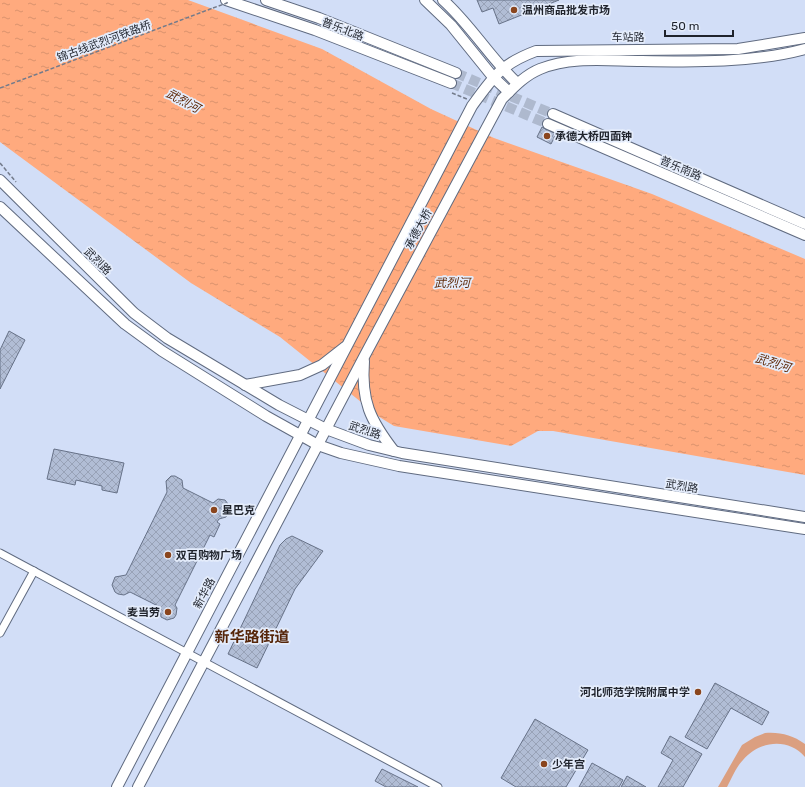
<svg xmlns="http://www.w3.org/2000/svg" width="805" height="787" font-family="Rubik,'Noto Sans SC',sans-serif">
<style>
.green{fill:#db9f80}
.water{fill:url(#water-ripples)}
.building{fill:url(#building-cross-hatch);stroke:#677288}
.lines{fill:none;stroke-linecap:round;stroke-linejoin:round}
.secondary-tunnel{stroke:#aeb9ce;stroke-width:10;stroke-dasharray:10 5;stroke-linecap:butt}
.street-casing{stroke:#606b80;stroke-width:9}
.secondary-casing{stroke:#606b80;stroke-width:12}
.path{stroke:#737b8b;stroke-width:1.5;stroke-dasharray:4 2;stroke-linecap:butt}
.street{stroke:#fff;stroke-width:7}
.secondary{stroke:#fff;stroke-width:10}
.path-bridge{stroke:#737b8b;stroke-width:1.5;stroke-dasharray:4 2;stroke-linecap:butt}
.poi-dot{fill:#8a451d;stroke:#e4ecfb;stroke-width:1.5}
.labels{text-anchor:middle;stroke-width:3.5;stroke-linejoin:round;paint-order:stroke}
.poi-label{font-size:11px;font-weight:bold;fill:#1f232c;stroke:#e4ecfb;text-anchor:start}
.street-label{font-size:11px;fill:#1f232c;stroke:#e4ecfb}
.water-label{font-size:12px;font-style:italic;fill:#602b0b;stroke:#e4ecfb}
.district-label{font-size:15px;font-weight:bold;fill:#56260a;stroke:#e4ecfb}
</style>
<defs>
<pattern id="water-ripples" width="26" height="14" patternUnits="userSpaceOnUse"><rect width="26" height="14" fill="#ffaa7e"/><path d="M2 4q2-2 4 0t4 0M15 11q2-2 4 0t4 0" fill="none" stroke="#da926d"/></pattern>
<pattern id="building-cross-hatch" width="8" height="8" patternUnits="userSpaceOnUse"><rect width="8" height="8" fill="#b1bdd5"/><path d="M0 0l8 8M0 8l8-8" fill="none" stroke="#98a2b7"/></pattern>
</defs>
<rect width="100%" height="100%" fill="#d2def7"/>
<!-- green -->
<path class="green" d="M765,733C781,732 792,735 805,744V757C788,737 759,741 743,760C736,767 732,778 727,787H718L742,745L755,737Z"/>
<!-- water -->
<path class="water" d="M0,0H188L322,49L431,109L494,138L652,194L805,259V475L553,431H538L511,446L394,426L381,418L280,337L191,283L0,142Z"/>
<!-- building -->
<g class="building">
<path d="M477,0H559L499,24L493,8L482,12Z"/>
<path d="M542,127L556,134L551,144L537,137Z"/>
<path d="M9,331L25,340L0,389V350Z"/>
<path d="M54,449L124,463L117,493L102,490V486L76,480L75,485L47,479Z"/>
<path d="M171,476H175L182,480L183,488L213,503L218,499L225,500L231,508L226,517L219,519L217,522L220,524L214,537L210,535L175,605L177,608L176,615L174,618L167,620L161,617L160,607L130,592L124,595L118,594L115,592L112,585L115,577L126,575L167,492L166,481Z"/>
<path d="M292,536L323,551L295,589L257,668L228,654L280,545L286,539Z"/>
<path d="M715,683L769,712L762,725L731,708L707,749L685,737Z"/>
<path d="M535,719L588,750L566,787H516L501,778Z"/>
<path d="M670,736L702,754L683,787H658L673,760L661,753Z"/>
<path d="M592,763L623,780L619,787H579Z"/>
<path d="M382,769L418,787H386L375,781Z"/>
<path d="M627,776L646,787H621Z"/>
</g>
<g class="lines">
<!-- secondary-tunnel -->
<g class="secondary-tunnel">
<path d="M456,73L553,114"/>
<path d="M451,83L548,124"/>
</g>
<!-- street casing -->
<g class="street-casing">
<g id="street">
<path d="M0,553L438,787"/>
<path d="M0,633L34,571"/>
</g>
</g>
<!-- secondary casing -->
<g class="secondary-casing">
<g id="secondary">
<path d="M226,0L315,30L451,83"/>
<path d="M266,0L319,18L456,73"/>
<path d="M425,0L451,25L493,77L509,92"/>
<path d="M443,0C471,25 490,58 517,83"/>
<path d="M553,114L805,224"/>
<path d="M548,124L805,235"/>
<path d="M0,180L134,313L167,338L279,405L326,429L369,445L402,453L805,517"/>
<path d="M0,207L125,324L162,351L266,416L318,445L341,453L399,466L805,529"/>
<path d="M364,361C361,401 370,420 394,451"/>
<path d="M245,385L300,375L322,365L345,347"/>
<path d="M117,787L472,106C493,77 501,64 536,51L738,49L805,38"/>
<path d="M138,787L365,355L502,99C513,88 525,75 540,69C572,56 608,61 642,61C695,62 753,63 805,49"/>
</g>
</g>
<!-- path -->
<g class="path">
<path d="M0,88L213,8"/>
<path d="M452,93L467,99"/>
<path d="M0,163L16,182"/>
</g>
<!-- street -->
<use href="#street" class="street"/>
<!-- secondary -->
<use href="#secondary" class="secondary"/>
<!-- path-bridge -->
<path class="path-bridge" d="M213,8L227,3L228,0"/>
</g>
<!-- markers -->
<g class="poi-dot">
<circle cx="514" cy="10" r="4"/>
<circle cx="547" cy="136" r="4"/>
<circle cx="214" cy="510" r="4"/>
<circle cx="168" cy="555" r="4"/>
<circle cx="168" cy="612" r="4"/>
<circle cx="698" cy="692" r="4"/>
<circle cx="544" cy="764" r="4"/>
</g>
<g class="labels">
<!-- poi labels -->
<g class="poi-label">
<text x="522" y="14">温州商品批发市场</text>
<text x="555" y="140">承德大桥四面钟</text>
<text x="222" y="514">星巴克</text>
<text x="176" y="559">双百购物广场</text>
<text x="160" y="616" text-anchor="end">麦当劳</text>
<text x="690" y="696" text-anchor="end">河北师范学院附属中学</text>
<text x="552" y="768">少年宫</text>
</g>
<!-- street labels -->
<g class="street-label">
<text transform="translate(343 29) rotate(21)" y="4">普乐北路</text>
<text x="628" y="41">车站路</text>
<text transform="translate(104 41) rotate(-20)" y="4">锦古线武烈河铁路桥</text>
<text transform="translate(681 168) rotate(23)" y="4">普乐南路</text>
<text transform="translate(418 229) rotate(-62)" y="4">承德大桥</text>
<text transform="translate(98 261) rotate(45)" y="4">武烈路</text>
<text transform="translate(365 430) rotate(18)" y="4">武烈路</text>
<text transform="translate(682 486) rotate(9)" y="4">武烈路</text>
<text transform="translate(204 593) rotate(-62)" y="4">新华路</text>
</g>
<!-- water labels -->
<g class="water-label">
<text transform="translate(183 101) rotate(28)" y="4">武烈河</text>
<text x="452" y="287">武烈河</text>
<text transform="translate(773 363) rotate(17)" y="4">武烈河</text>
</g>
<!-- district labels -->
<g class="district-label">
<text x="252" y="642">新华路街道</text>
</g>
</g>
<!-- scale -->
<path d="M665 30v6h68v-6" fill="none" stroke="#1f232c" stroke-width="2"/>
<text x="671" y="30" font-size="12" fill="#1f232c" stroke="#e4ecfb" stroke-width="3" paint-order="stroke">50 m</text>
</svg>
